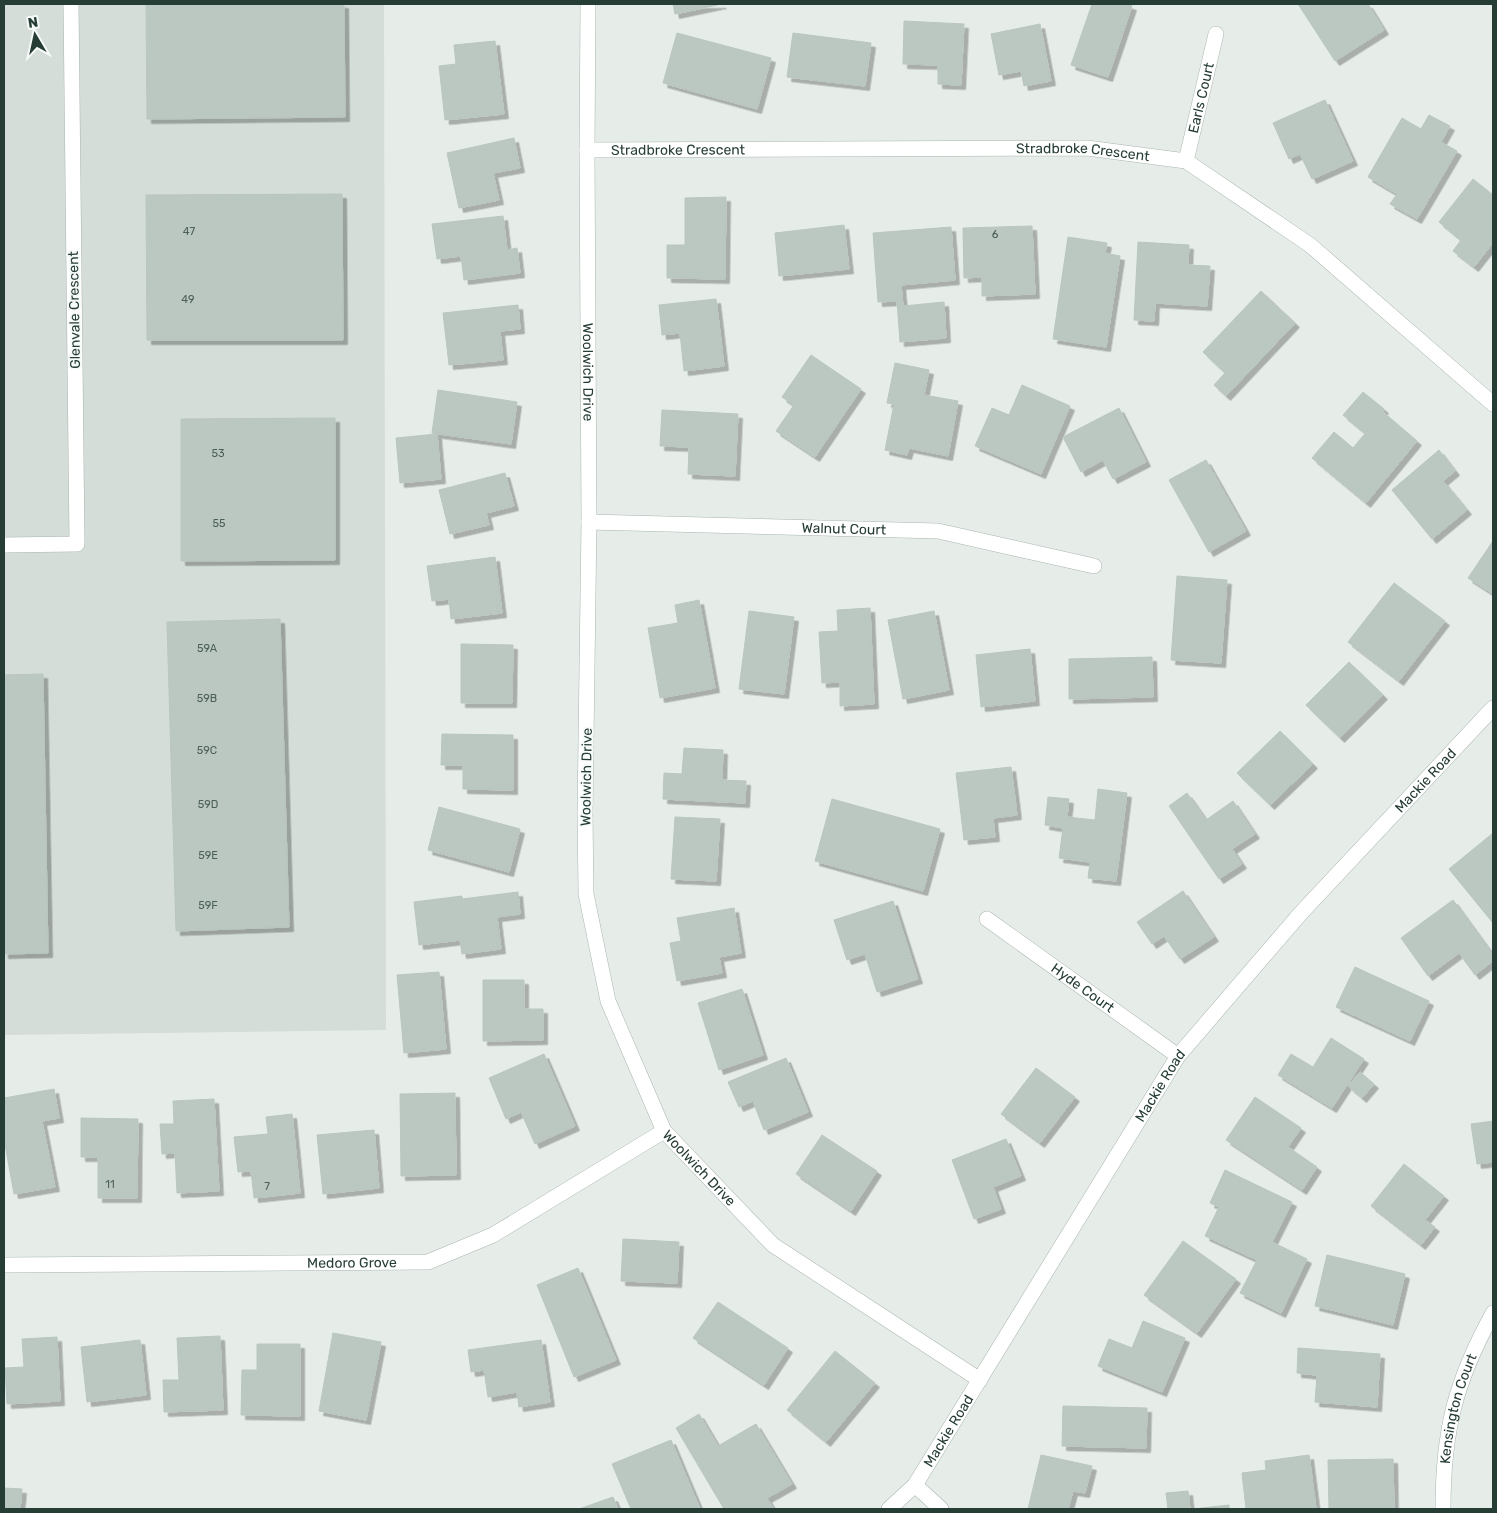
<svg xmlns="http://www.w3.org/2000/svg" width="1497" height="1513" font-family="Rubik,sans-serif">
<style>
.built{fill:#d4ddd8}
.building{fill:#bbc8c2;stroke:#b9c6bf;filter:url(#shadow)}
.lines{fill:none;stroke-linecap:round;stroke-linejoin:round}
.street-casing{stroke:#a9b5af;stroke-width:16}
.street{stroke:#fff;stroke-width:15}
.labels{text-anchor:middle;stroke-width:4;stroke-linejoin:round;paint-order:stroke}
.number-label{font-size:11px;fill:#4b6058}
.street-label{font-size:14px;fill:#263d35;stroke:#f6faf8}
</style>
<defs>
<filter id="shadow"><feDropShadow dx="4.5" dy="4.5" stdDeviation="0" flood-color="#0004"/></filter>
</defs>
<rect width="100%" height="100%" fill="#e6ede9"/>
<!-- built -->
<path class="built" d="M4,4H384L386,1030L4,1035Z"/>
<!-- building -->
<g class="building">
<path d="M146,4H344L345,117L147,119Z"/>
<path d="M673,4H722L675,14Z"/>
<path d="M1092,4H1125L1132,6L1108,77L1071,65Z"/>
<path d="M1298,4H1368L1384,30L1335,61Z"/>
<path d="M904,21L964,24L961,85L938,84V65L903,64Z"/>
<path d="M1040,24L1051,81L1024,86L1021,71L999,75L991,34Z"/>
<path d="M677,33L771,58L757,109L663,83Z"/>
<path d="M793,33L871,43L865,86L787,77Z"/>
<path d="M495,41L504,114L445,120L439,66L456,64L454,45Z"/>
<path d="M1325,100L1353,161L1312,179L1300,154L1289,159L1273,123Z"/>
<path d="M1429,115L1450,126L1441,142L1457,151L1417,219L1390,204L1397,194L1368,177L1402,118L1421,129Z"/>
<path d="M514,138L520,168L493,173L499,200L459,208L447,153Z"/>
<path d="M1473,179L1493,195V243L1474,267L1453,251L1461,240L1439,222Z"/>
<path d="M342,194L343,340H147L146,195Z"/>
<path d="M726,197L725,279L667,278V245H685V198Z"/>
<path d="M503,216L507,250L517,248L520,273L464,280L461,256L437,259L432,224Z"/>
<path d="M844,225L849,269L779,276L775,233Z"/>
<path d="M1032,226L1035,294L982,296V277L964,278L963,228Z"/>
<path d="M951,227L955,280L901,285L903,306L944,302L946,338L900,342L897,301L878,302L873,233Z"/>
<path d="M1068,237L1107,243L1105,253L1120,256L1106,347L1053,339Z"/>
<path d="M1138,242L1189,245L1188,265L1210,266L1207,306L1155,303L1154,321L1134,320Z"/>
<path d="M1261,291L1295,323L1226,396L1214,385L1225,373L1203,352Z"/>
<path d="M716,299L724,366L684,371L680,333L662,335L659,305Z"/>
<path d="M518,305L520,329L500,331L503,360L449,365L443,313Z"/>
<path d="M811,355L861,389L815,457L776,431L794,405L782,397Z"/>
<path d="M895,363L929,370L924,395L958,401L948,456L909,448L907,455L885,450L894,404L887,403Z"/>
<path d="M1022,385L1070,406L1041,474L975,446L992,408L1009,415Z"/>
<path d="M438,390L517,402L511,444L432,433Z"/>
<path d="M1363,392L1384,409L1365,433L1343,415Z"/>
<path d="M1119,408L1146,462L1113,479L1103,460L1081,472L1063,437Z"/>
<path d="M662,410L738,414L735,476L688,474L689,447L660,446Z"/>
<path d="M1383,412L1417,441L1366,503L1312,458L1334,432L1353,448Z"/>
<path d="M335,418V560L181,561V419Z"/>
<path d="M437,434L441,479L400,483L396,438Z"/>
<path d="M1439,450L1455,471L1443,481L1467,510L1432,539L1392,490Z"/>
<path d="M1206,460L1246,531L1209,552L1169,480Z"/>
<path d="M505,473L514,506L486,513L489,525L450,534L439,490Z"/>
<path d="M1493,541V594L1468,578Z"/>
<path d="M495,557L502,613L451,619L449,599L432,601L427,566Z"/>
<path d="M1177,576L1227,580L1221,663L1171,660Z"/>
<path d="M1394,583L1445,621L1399,681L1348,642Z"/>
<path d="M699,600L715,688L660,698L648,628L678,623L675,605Z"/>
<path d="M870,608L874,704L840,706V682L822,683L819,632L838,631L837,610Z"/>
<path d="M749,611L794,617L784,694L739,689Z"/>
<path d="M934,611L949,690L903,699L888,620Z"/>
<path d="M280,619L289,927L176,931L167,622Z"/>
<path d="M461,644L513,645L512,703H461Z"/>
<path d="M1030,649L1035,701L981,707L976,655Z"/>
<path d="M1152,657L1153,697L1069,699V659Z"/>
<path d="M1349,662L1383,695L1340,738L1306,705Z"/>
<path d="M43,674L48,953L4,954V675Z"/>
<path d="M1280,731L1313,764L1270,805L1237,773Z"/>
<path d="M442,734L513,735V790L463,789V765H441Z"/>
<path d="M684,748L723,750L722,780L746,781L745,803L663,799L664,773L682,774Z"/>
<path d="M1011,767L1017,815L993,818L995,837L964,840L956,773Z"/>
<path d="M1098,789L1127,793L1116,881L1088,878L1090,862L1059,858L1063,828L1045,825L1048,797L1069,799L1067,817L1095,820Z"/>
<path d="M1187,793L1206,820L1233,801L1255,834L1232,849L1242,864L1219,879L1169,806Z"/>
<path d="M832,799L940,829L923,891L815,861Z"/>
<path d="M439,807L520,829L509,872L428,850Z"/>
<path d="M675,817L720,819L716,881L671,879Z"/>
<path d="M1493,833V923L1449,869Z"/>
<path d="M1183,891L1214,937L1180,959L1164,936L1152,944L1137,922Z"/>
<path d="M518,892L520,914L497,917L501,949L462,954L460,940L419,945L414,902L462,896V899Z"/>
<path d="M1453,900L1493,955V961L1475,975L1459,953L1428,976L1401,938Z"/>
<path d="M893,901L918,979L877,992L865,954L847,960L834,920Z"/>
<path d="M734,908L741,953L719,957L722,973L677,981L670,943L681,941L677,918Z"/>
<path d="M1355,967L1429,1001L1410,1041L1336,1007Z"/>
<path d="M439,972L446,1049L404,1053L397,975Z"/>
<path d="M483,980H524V1009H543V1040L483,1041Z"/>
<path d="M742,989L763,1055L719,1070L698,1003Z"/>
<path d="M1331,1038L1364,1059L1332,1108L1278,1075L1291,1054L1313,1067Z"/>
<path d="M544,1054L575,1126L535,1144L521,1112L506,1119L489,1078Z"/>
<path d="M786,1058L808,1112L764,1130L753,1101L739,1107L728,1082Z"/>
<path d="M1036,1068L1075,1097L1040,1143L1001,1114Z"/>
<path d="M1360,1072L1374,1084L1362,1098L1348,1086Z"/>
<path d="M54,1089L59,1118L42,1121L55,1187L14,1194L4,1139V1098Z"/>
<path d="M455,1093L456,1175L401,1176L400,1094Z"/>
<path d="M1255,1097L1301,1128L1288,1147L1317,1167L1302,1190L1226,1140Z"/>
<path d="M214,1099L219,1191L177,1193L175,1153L162,1154L160,1124H174L173,1101Z"/>
<path d="M292,1114L300,1193L254,1198L251,1171L238,1172L234,1137L268,1134L266,1117Z"/>
<path d="M81,1118L138,1119L137,1198H98V1157H81Z"/>
<path d="M1493,1121V1162L1477,1164L1471,1124Z"/>
<path d="M374,1130L379,1188L323,1194L317,1135Z"/>
<path d="M822,1135L877,1171L851,1211L796,1174Z"/>
<path d="M1006,1139L1021,1176L993,1187L1001,1209L974,1219L952,1160Z"/>
<path d="M1404,1164L1444,1196L1425,1220L1435,1227L1421,1245L1371,1206Z"/>
<path d="M1225,1170L1292,1202L1272,1242L1307,1259L1281,1313L1240,1293L1257,1260L1205,1236L1219,1207L1210,1203Z"/>
<path d="M623,1239L679,1242L677,1283L621,1281Z"/>
<path d="M1183,1241L1236,1279L1197,1333L1144,1295Z"/>
<path d="M1327,1255L1405,1274L1393,1325L1315,1306Z"/>
<path d="M578,1268L616,1360L574,1377L537,1285Z"/>
<path d="M718,1302L788,1348L764,1385L693,1338Z"/>
<path d="M1143,1321L1185,1338L1162,1392L1098,1366L1109,1339L1132,1348Z"/>
<path d="M333,1333L381,1342L366,1420L319,1411Z"/>
<path d="M220,1336L223,1410L164,1412L163,1380H179L177,1338Z"/>
<path d="M57,1337L60,1401L7,1404L5,1368L24,1367L22,1339Z"/>
<path d="M140,1340L146,1395L87,1402L81,1347Z"/>
<path d="M541,1340L550,1402L519,1407L517,1392L488,1397L484,1370L471,1372L468,1350Z"/>
<path d="M257,1344H300V1416L241,1415L242,1370H257Z"/>
<path d="M1298,1348L1380,1354L1377,1407L1315,1402L1317,1375L1297,1373Z"/>
<path d="M835,1351L875,1383L826,1442L787,1410Z"/>
<path d="M1063,1406L1147,1408L1146,1448L1062,1446Z"/>
<path d="M699,1414L718,1446L756,1424L792,1484L767,1498L773,1508L770,1509H724L676,1428Z"/>
<path d="M671,1440L700,1509H631L612,1464Z"/>
<path d="M1041,1455L1092,1466L1085,1493L1073,1491L1068,1509H1028Z"/>
<path d="M1309,1455L1316,1509H1246L1242,1473L1266,1470L1265,1461Z"/>
<path d="M1393,1459L1394,1509H1329L1328,1460Z"/>
<path d="M4,1488L22,1489L20,1509H4Z"/>
<path d="M1188,1491L1190,1509H1168L1166,1493Z"/>
<path d="M613,1497L618,1509H579Z"/>
<path d="M1229,1505V1509H1193Z"/>
</g>
<g class="lines">
<!-- street casing -->
<g class="street-casing">
<g id="street">
<path id="s1" d="M588,4L587,150L589,522L585,813L586,894L608,1001L664,1131L773,1245L980,1380"/>
<path id="s2" d="M587,150L1087,148L1186,161L1310,245L1493,404"/>
<path id="s3" d="M1186,161L1216,34"/>
<path id="s4" d="M589,522L938,531L1094,566"/>
<path d="M4,545L77,544L71,4"/>
<path id="s5" d="M987,919L1178,1056"/>
<path id="s6" d="M4,1265L428,1262L493,1235L664,1131"/>
<path d="M915,1485L941,1509"/>
<path id="s7" d="M889,1509L915,1485L1178,1056L1300,914L1493,708"/>
<path id="s8" d="M1443,1509C1443,1431 1455,1382 1493,1313"/>
</g>
</g>
<!-- street -->
<use href="#street" class="street"/>
</g>
<g class="labels">
<!-- number labels -->
<g class="number-label">
<text x="189" y="235">47</text>
<text x="995" y="238">6</text>
<text x="188" y="303">49</text>
<text x="218" y="457">53</text>
<text x="219" y="527">55</text>
<text x="207" y="652">59A</text>
<text x="207" y="702">59B</text>
<text x="207" y="754">59C</text>
<text x="208" y="808">59D</text>
<text x="208" y="859">59E</text>
<text x="208" y="909">59F</text>
<text x="110" y="1188">11</text>
<text x="267" y="1190">7</text>
</g>
<!-- street labels -->
<g class="street-label">
<text dy="5" stroke="none"><textPath href="#s3" startOffset="65">Earls Court</textPath></text>
<text dy="5" stroke="none"><textPath href="#s2" startOffset="91">Stradbroke Crescent</textPath></text>
<text dy="5" stroke="none"><textPath href="#s2" startOffset="496">Stradbroke Crescent</textPath></text>
<text transform="translate(74 310) rotate(-91)" y="5">Glenvale Crescent</text>
<text dy="5" stroke="none"><textPath href="#s1" startOffset="368">Woolwich Drive</textPath></text>
<text dy="5" stroke="none"><textPath href="#s4" startOffset="255">Walnut Court</textPath></text>
<text transform="translate(586 777) rotate(-89)" y="5">Woolwich Drive</text>
<text dy="5" stroke="none"><textPath href="#s7" startOffset="909">Mackie Road</textPath></text>
<text dy="5" stroke="none"><textPath href="#s5" startOffset="118">Hyde Court</textPath></text>
<text dy="5" stroke="none"><textPath href="#s7" startOffset="504">Mackie Road</textPath></text>
<text dy="5" stroke="none"><textPath href="#s1" startOffset="1192">Woolwich Drive</textPath></text>
<text dy="5" stroke="none"><textPath href="#s6" startOffset="348">Medoro Grove</textPath></text>
<text dy="5" stroke="none"><textPath href="#s8" startOffset="102">Kensington Court</textPath></text>
<text dy="5" stroke="none"><textPath href="#s7" startOffset="99">Mackie Road</textPath></text>
</g>
</g>
<!-- border -->
<rect width="1497" height="1513" fill="none" stroke="#263d35" stroke-width="10"/>
<!-- north arrow -->
<g transform="translate(35 35) rotate(351)" stroke="#f6faf8" stroke-width="4" paint-order="stroke">
<path d="M0-4L9 19L0 12L-9 19Z" fill="#263d35"/>
<text y="-8" font-size="14" font-weight="bold" text-anchor="middle" fill="#263d35">N</text>
</g>
</svg>
